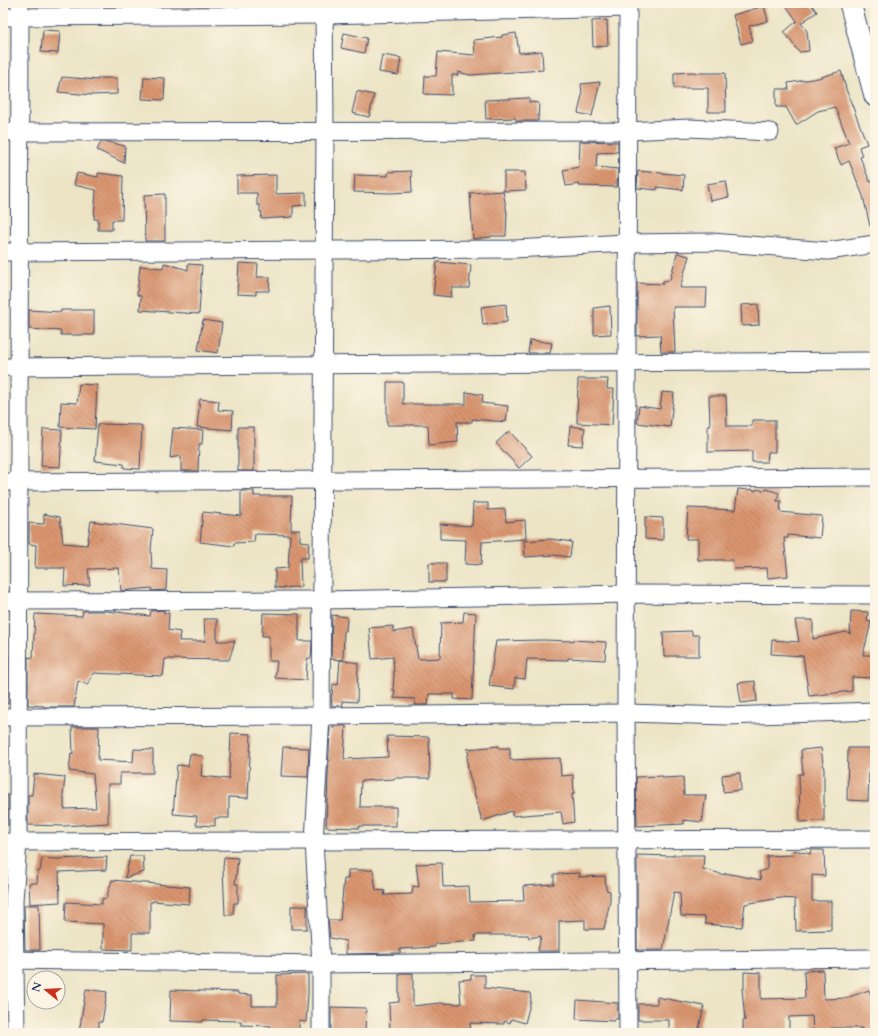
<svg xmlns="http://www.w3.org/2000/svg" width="878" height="1036" font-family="Cardo,serif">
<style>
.building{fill:url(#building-back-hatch)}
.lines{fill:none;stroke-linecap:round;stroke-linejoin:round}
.minor-casing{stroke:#3a4a6d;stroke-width:19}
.tertiary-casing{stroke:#3a4a6d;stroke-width:23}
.minor{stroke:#fff;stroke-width:17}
.tertiary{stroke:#fff;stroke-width:21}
</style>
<defs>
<pattern id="building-back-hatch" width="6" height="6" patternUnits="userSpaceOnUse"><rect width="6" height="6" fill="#da956f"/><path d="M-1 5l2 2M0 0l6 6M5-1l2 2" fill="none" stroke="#b07a5e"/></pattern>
</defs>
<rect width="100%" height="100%" fill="#fcf5e5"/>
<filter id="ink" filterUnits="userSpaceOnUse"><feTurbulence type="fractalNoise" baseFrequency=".025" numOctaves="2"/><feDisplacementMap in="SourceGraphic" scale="8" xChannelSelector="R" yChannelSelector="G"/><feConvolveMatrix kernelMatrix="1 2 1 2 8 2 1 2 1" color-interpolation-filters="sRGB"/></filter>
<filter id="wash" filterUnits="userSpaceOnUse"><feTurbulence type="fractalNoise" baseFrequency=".012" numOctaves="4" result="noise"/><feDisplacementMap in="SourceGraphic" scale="16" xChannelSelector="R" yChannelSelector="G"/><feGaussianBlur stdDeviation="0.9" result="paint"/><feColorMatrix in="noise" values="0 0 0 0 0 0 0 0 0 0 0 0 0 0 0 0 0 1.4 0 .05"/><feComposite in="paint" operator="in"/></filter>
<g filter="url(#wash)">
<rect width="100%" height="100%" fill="#ece4c5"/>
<g id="blocks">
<!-- building -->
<g class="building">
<path d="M784,3H810L817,12L801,23L807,31L809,51L799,52L784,32L797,21Z"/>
<path d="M764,6L768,21L749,26L753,41L741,44L733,15Z"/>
<path d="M607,20L608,46L593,47L592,21Z"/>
<path d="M43,30L60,31L58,53L41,52Z"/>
<path d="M344,33L367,38L364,53L341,48Z"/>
<path d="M516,33L519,53L542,51L543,70L470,75L458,72V75H452V95L424,94L425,76H436L438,52L475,55L474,40L502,37V35Z"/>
<path d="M382,55L401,58L398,75L379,72Z"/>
<path d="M841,71L847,92L867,144L859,147L862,156L860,157L870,182L875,179V225L870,226L863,196L849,161L841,165L834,148L849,143L835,107L818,111L796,125L786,107H776V89H789L788,83L818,78Z"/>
<path d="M695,72V73H725L726,112H708V88H674V73Z"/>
<path d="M62,77L98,80V78H117V94L92,95L58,92Z"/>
<path d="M144,77L165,78L164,100L142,99Z"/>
<path d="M600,82L592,116L578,113L582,95L581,84Z"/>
<path d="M357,91L374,95L369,117L352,113Z"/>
<path d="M529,98V102L539,103L538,121H516V118L486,119L485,100Z"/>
<path d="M580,141L618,142V152L597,153L596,167L618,169L617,187L579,186V184L566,186L563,170L579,167Z"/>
<path d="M101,142H109L125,146L124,163L97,150Z"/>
<path d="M411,171L412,192L391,193L354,192L355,175L388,176V172Z"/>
<path d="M638,171L684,175L683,190L657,187V190L637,188Z"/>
<path d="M504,172H525L526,190L504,191Z"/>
<path d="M77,173L98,177V173L123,176L122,220H112V230H98V219H94L96,190L74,185Z"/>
<path d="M276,175V194L306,193V205L293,206V217L261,219L262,212H260V205H257V193H237V176Z"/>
<path d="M726,181L729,197L710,201L707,184Z"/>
<path d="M503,191L507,213L506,236H491V237L473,239L470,193Z"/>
<path d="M165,194V241H145L144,195Z"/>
<path d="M677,253L689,256L680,288H707L706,307H673L675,352H661L660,335L637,336V283L663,284V281L670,280Z"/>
<path d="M437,262L471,265L469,288H452L451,297L433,295Z"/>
<path d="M164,263L188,270V264L202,265L199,314L140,310L141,296L137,295L140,266L163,268Z"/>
<path d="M239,263L258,264L257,277H270L269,291H256V295L237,294Z"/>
<path d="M506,304L507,322L483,325L481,307Z"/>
<path d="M758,304L759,325L742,326L741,305Z"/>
<path d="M610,306L611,334L594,335V308Z"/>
<path d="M29,310L61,312V310H94V335H61V331L29,329Z"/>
<path d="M203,320L222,323L218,353L198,350Z"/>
<path d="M530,340L552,343L550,353H528Z"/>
<path d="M578,379H608L607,389H614L612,425L577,423Z"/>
<path d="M387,382H403V404H466V392L483,395L482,403L508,406L506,422L472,419V422H457L458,442L429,445L428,425H387Z"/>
<path d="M79,384L97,385L95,429L60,427L61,402L77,403Z"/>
<path d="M662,392L674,393L670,427L637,423L639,406L660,409Z"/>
<path d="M709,396H726L727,426H752V420H775V452H768L767,462H752V451L708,452V426H710Z"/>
<path d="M200,399L219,401L218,410L233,411L232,430L197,427Z"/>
<path d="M98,424L140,425L142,426L140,469L124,468V464L95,461Z"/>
<path d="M570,426L585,428L583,446L568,445Z"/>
<rect x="238" y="427" width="16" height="44"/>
<path d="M173,428L203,430L202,444H199L198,471H181V456L170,458Z"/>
<path d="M43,429L62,430L60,467L41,466Z"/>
<path d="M509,431L532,456L519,468L496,443Z"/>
<path d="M738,489L749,490L750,489L756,491V489L765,491L766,489L779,493L777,501H781L780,512L822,516L820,538L788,535V538H784L788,576L768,578L767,568L734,569L733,560H698V539H686L688,508L735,510Z"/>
<path d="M241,491H254V496H292L291,530H300V541L309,542L308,558H300L301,587L275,588V569L288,568L290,535L255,534L254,542L234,543V546L200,542L203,512L241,516Z"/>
<path d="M473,503H488V510L505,509L506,522L525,520L526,539L482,542L481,565L465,564L466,540L440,539V524L472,526Z"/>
<path d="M44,514L60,517L63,543L87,545L91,521L153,529L151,550L152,569L167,570L166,590L152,591V588L121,591L119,568L88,569L90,585L64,586L65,568H35L36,545L29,544V523L44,524Z"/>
<path d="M645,517L663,518V540L645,539Z"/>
<path d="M551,539L572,542L570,557L554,555L525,557L524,541Z"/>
<rect x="429" y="563" width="17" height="19"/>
<path d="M164,610V613H169L168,630L180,632L179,641H205L204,619H217V641H235L229,660L165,659L163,676L93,673L88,685L78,681L74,707H44V706L28,705V657L33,658L35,614L82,616L83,611H107L150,616L151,611Z"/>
<path d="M851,611L868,612L867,621L871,622L863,655H874V678L852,677V691L809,696L803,656L771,654L772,640L799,642L795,620H813V639L846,632L850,634Z"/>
<path d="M464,612L476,613L472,700L454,699V694H429L428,705H415V699L394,698L395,690H393L394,675L393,657L372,659L369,628L393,626V632L413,629L418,659L440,658L441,623L463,622Z"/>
<path d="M263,613L299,614V641H312L311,658H308L307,661L306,680L275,678L277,661H269V636H262Z"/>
<path d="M332,615L347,617L346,631H344L343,660L331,659Z"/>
<path d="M692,631V635H699V656H664L663,632Z"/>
<path d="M543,640L573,641V640L606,642L605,660L568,658V660L527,659L525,679L515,678L514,689L489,686L496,641Z"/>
<path d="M3,655L8,656V704L3,703Z"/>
<path d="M340,660L358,663L357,702L342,701L343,706H332L331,695H332L333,684L338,685Z"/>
<path d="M755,681L757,701L741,703L738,683Z"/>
<path d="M334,726H346L344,759L388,757L387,736L429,737L430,778H394V779L361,781L360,807H396V826H359V828L326,827L330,727L334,728Z"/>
<path d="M72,727H99L98,760L133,762L134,749L153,750V773H120V784H108V823L64,826L28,825V795H32L34,774L65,777L63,796H64V809L96,808L93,774L69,771L71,753L73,754Z"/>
<path d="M231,733L251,734L248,798L229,797V818H215V826L196,825L197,816L173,814L177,765L188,766L190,754L203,756L201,776L229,779Z"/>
<path d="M499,746V748H510V760L560,758L561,776L573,775L574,794H572L574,822L563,824L561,812L512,816V811L482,821L468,770L467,756L469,755L467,749Z"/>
<path d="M283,747L309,748L308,777L281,776Z"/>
<path d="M821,748L824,770V821L800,822L799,774H803L801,750Z"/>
<path d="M848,748H875V770L869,769L868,801L847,800Z"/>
<path d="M740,773L741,790L723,792L722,775Z"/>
<path d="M663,776V778L683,777L684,795H706L702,822L684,820V824L637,826L636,777Z"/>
<rect x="3" y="795" width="5" height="30"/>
<path d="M794,850L810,854L811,850H824L825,876L812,875V901H831V930L796,931L795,899L780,898L745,904L742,927L705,924V917L681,916L680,893L674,892L663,950H637V855L673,856V855H704L703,869L725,875V873L761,880L759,872L767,869V856L793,855Z"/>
<path d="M130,856H143L144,872L125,878Z"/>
<path d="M107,857L106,870L59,872L60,902L30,904L29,883H37L38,871H40L42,858L55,859Z"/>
<path d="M224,857L238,858L235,884H238V903H234L233,915H225L223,868Z"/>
<path d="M442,863L443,887L469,886L470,902L524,901L523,886L554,884V874L580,873L579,877L605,876L606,890L610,891V901L604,929H585V920L559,921V951H538L541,936L529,938L528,935H475L476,941L435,944V947L400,949V953L346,954V941L330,938L328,920H340L344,879H348V870H373L376,890L385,891L384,895L412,894L413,886L419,887L416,864Z"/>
<path d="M112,880L190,887L189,904L153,901V902H150V933H132V950L103,949V924L65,922L66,902L102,904V898L106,899Z"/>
<path d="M24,905H39L40,950H25Z"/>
<rect x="291" y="906" width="16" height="23"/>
<path d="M823,970L824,999L849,998V997L869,990L875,1007V1031H862V1028H831V1033H813L812,1016L789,1017V1030H775V1033H743V1021L745,1020L742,989H744V972L761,973V999L805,998L804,971Z"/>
<path d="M399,973H413V1006L440,1003L461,1004L459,980L471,979V975H485V988L530,993L531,1000L525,1023L511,1019L510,1023L504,1021V1024L470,1023L471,1033H436V1031L390,1033L389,1003L399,1002Z"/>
<path d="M308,974V994L306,1022L299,1021V1033H270L271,1026L241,1025V1021L203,1020V1022L170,1021L171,990L238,992V994L252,995V1006H277V975Z"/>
<path d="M86,989L107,992L102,1022H99V1033H79Z"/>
<path d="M657,997L704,1006L698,1033H669V1020H638V1004H657Z"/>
<path d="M577,1000L618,1003V1019H614V1021L576,1019Z"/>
<path d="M331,1007L366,1008L365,1033H331Z"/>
</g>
</g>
</g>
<g filter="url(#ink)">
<use href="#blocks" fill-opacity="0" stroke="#3a4a6d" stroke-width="1"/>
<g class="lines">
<!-- minor casing -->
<g class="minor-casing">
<g id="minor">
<path d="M3,17L324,15L628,8"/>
<path d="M3,132L628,131L689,128L770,132"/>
<path d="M3,252L514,249L627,243L711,242L828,251L875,244"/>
<path d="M3,367L875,361"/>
<path d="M3,482L875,477"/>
<path d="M3,601L322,600L627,594L875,595"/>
<path d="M3,717L321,716L626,713L728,716L875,711"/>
<path d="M3,842L875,839"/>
<path d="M3,960L321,964L875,958"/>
<path d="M16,1033L14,901L18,841L20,3"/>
<path d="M321,1033V964L314,841L321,716L325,131L324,3"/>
<path d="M628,1033L626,713L628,3"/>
</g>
</g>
<!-- tertiary casing -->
<g class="tertiary-casing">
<path id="tertiary" d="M850,3L875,96"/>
</g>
<!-- minor -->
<use href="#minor" class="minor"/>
<!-- tertiary -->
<use href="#tertiary" class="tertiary"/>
</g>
</g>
<!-- margin -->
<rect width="878" height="1036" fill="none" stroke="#fcf5e5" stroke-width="16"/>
<!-- north arrow -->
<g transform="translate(46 990) rotate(288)"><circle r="19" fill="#fcf5e5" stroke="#a2a6af"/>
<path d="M0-3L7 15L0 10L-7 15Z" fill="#c8321e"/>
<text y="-6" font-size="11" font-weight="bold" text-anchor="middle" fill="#1b2f5e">N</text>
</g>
</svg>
